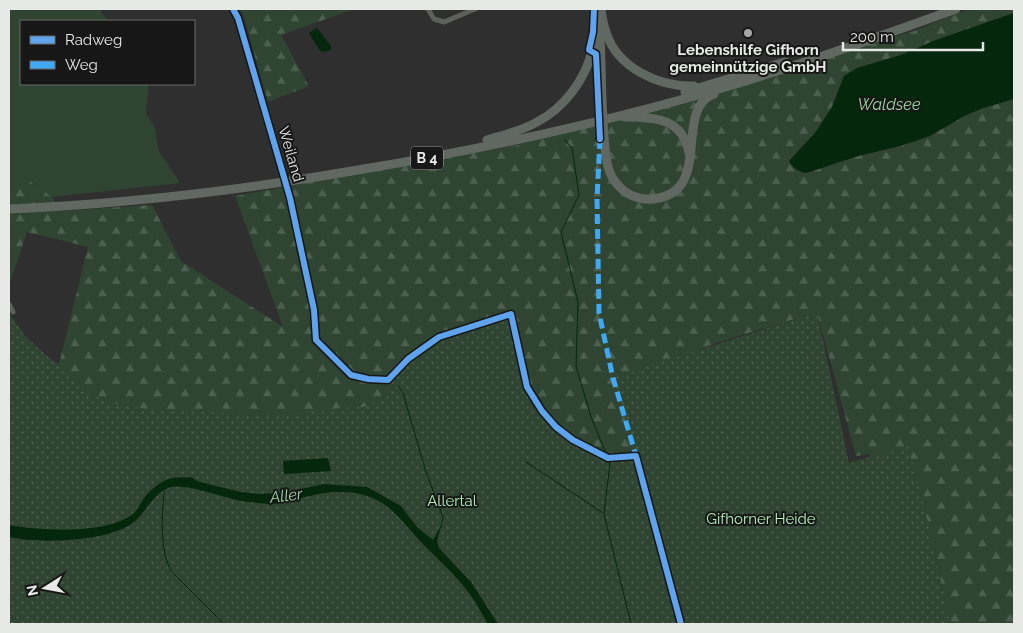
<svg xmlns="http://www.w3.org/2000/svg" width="1023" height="633" font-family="Raleway,sans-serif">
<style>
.grass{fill:#2f4531}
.forest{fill:url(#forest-firs)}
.park{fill:url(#park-dots)}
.water{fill:#05270b}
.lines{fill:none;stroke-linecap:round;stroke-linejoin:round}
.stream{stroke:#05270b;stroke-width:1}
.street{stroke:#5c615d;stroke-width:5}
.highway{stroke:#616761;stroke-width:9}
.street-bridge{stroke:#5c615d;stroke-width:5}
.highway-bridge{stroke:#616761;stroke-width:9}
.quiet{stroke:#3fa9f5;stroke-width:5;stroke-dasharray:10 5;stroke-linecap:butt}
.cycleway-casing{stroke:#161716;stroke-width:9}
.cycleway{stroke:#60a3ed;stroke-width:6}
.poi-dot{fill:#a6a8a6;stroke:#161716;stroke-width:2}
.labels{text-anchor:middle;stroke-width:4;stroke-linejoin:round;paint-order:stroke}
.shield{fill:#161716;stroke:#a8aaa8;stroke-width:1}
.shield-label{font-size:14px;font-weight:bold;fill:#e7e9e7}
.poi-label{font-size:15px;font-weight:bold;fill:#e7e9e7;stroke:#161716}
.street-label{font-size:15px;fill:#e7e9e7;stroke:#161716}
.park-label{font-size:15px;fill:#b2f0b6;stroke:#161716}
.water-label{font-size:16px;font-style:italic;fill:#9ad79f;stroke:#161716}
</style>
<defs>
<pattern id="forest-firs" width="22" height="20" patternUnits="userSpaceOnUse" patternTransform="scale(1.25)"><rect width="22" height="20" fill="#2f4531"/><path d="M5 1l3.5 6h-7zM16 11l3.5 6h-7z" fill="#4d604f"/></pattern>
<pattern id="park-dots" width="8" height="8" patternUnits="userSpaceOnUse" patternTransform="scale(1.25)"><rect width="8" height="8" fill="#2f4531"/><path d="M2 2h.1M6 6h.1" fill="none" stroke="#4d604f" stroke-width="1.8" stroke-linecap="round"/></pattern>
</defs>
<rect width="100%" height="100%" fill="#2e2f2e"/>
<!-- grass -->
<path class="grass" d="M9,9H100L103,15L109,21H21V84H149L146,113L154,126L159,151L180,183L52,197L9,166Z"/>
<!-- forest -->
<g class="forest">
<path d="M240,9H354L281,35L309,86L268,102L244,17Z"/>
<path d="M969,9H1014V13L936,40L901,55L857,68L840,85L832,107L815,133L796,153L800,172L807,173L858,156L900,146L948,126L964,116L983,108L1014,99V624H950L927,519L878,481L869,454L856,456L817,312L716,343L629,379L732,624H647L395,409L352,420L71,414L9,336L59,364L88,247L27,232L9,285V166L52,197L60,211L152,205L181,261L283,327L235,196L517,145L914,31Z"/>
</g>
<!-- park -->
<path class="park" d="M817,312L849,463L908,446L927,519L950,624H9V313L25,336L88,393L111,403L158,411L208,412L257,415L299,414L339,408L363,407L382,399L395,375L414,356L438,340L509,316L525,388L541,413L557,432L598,458L611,462L634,459L679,617L673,588L636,456L613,378Z"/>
<!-- water -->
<g class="water">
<path d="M1014,13V99L983,108L964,116L930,136L900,146L858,156L806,173C799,172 792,168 789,161L815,133L832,107L844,76L857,68L901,55L936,40Z"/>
<path d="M317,28L331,46V50L323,52L320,51L309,33Z"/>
<path d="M328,458L331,471L284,474L283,461Z"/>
<path d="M191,477L197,481L220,487L241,492L259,494L282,493L324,484L367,487L401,506L417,527L433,540L441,526L437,542L439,548L471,582L498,624H488C481,613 475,600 466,589C452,571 435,557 419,540C407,527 395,510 379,501C367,495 355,492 342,492C320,491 301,499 279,503C270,505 259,503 249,502C229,501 185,481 168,488C153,494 146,512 134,522C109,542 39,544 9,537V525C40,531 103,534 130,516C137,511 140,505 144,498C150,490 162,480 172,478C179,477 185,478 191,477Z"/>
</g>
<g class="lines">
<!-- stream -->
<g class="stream">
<path d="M565,140L572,148L579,195L561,232L578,302L576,366L591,417L610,463L604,514L631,624"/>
<path d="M398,386L403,393L426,472L443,517L441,528"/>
<path d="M526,462L603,513"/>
<path d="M164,491C162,514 159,552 172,572L224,624"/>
</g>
<!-- street -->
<g class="street">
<path d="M233,9L238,18L281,166"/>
<path d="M428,9L434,19L444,22L475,9"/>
<path d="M290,198L314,310"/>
<path d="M9,304L13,312"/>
</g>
<!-- highway -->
<g class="highway">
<path d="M601,9C602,16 603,25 606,32C617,68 659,87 694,86"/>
<path d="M600,31L602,101"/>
<path d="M685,92L785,62"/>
<path d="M626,117C654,117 683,118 689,153"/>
<path d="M604,138C606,155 606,173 618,185C626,195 639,200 652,199C715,194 672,109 714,94"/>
<path d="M487,140C503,135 522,131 537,122C564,108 585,80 592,51C596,37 596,23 598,9"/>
<path d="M9,209C126,204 243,190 358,170C483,149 608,122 729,86C806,63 881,36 956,9"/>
</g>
<!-- street-bridge -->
<path class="street-bridge" d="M281,166L290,198"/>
<!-- highway-bridge -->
<path class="highway-bridge" d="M602,101L604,138"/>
<!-- quiet -->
<path class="quiet" d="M600,139L597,198L599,313L613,378L637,459"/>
<!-- cycleway casing -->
<g class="cycleway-casing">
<g id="cycleway">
<path d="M233,9L238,18L290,198L314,310L316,340L351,375L368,379L388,380L408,359L439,337L511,314L527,387L542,411L556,427L573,440L608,458L636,456L681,624"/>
<path d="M594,9L593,32L589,50L596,54L600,139"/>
</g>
</g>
<!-- cycleway -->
<use href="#cycleway" class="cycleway"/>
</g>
<!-- markers -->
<circle class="poi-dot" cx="748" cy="33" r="5"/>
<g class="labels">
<!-- shield labels -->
<rect class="shield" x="411" y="146.5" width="32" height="23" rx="4"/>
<g class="shield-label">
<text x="427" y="163">B 4</text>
</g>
<!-- poi labels -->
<g class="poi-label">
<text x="748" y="55">Lebenshilfe Gifhorn<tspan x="748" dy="17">gemeinnützige GmbH</tspan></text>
</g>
<!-- street labels -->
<g class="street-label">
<text transform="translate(291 154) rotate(74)" y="5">Weiland</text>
</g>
<!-- park labels -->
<g class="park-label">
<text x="452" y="506">Allertal</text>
<text x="761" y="524">Gifhorner Heide</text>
</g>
<!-- water labels -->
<g class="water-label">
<text x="889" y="110">Waldsee</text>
<text transform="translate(286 495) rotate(-7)" y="6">Aller</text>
</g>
</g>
<!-- border -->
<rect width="1023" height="633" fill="none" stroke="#e7e9e7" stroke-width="20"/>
<!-- legend -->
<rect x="20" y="20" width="175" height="65" fill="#161716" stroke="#6a6b6a"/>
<rect x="30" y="36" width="25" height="8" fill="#60a3ed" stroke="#6a6b6a"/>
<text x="65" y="45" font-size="15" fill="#e7e9e7">Radweg</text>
<rect x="30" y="61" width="25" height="8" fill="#3fa9f5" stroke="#6a6b6a"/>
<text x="65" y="70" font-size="15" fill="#e7e9e7">Weg</text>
<!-- north arrow -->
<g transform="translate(45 588) rotate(259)" stroke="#161716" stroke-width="4" paint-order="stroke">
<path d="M0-4L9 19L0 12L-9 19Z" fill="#e7e9e7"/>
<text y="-8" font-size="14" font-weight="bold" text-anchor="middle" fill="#e7e9e7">N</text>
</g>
<!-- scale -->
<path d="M843 42v8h140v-8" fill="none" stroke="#e7e9e7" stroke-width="2.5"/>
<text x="850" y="42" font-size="15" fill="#e7e9e7" stroke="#161716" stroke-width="4" paint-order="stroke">200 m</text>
</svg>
